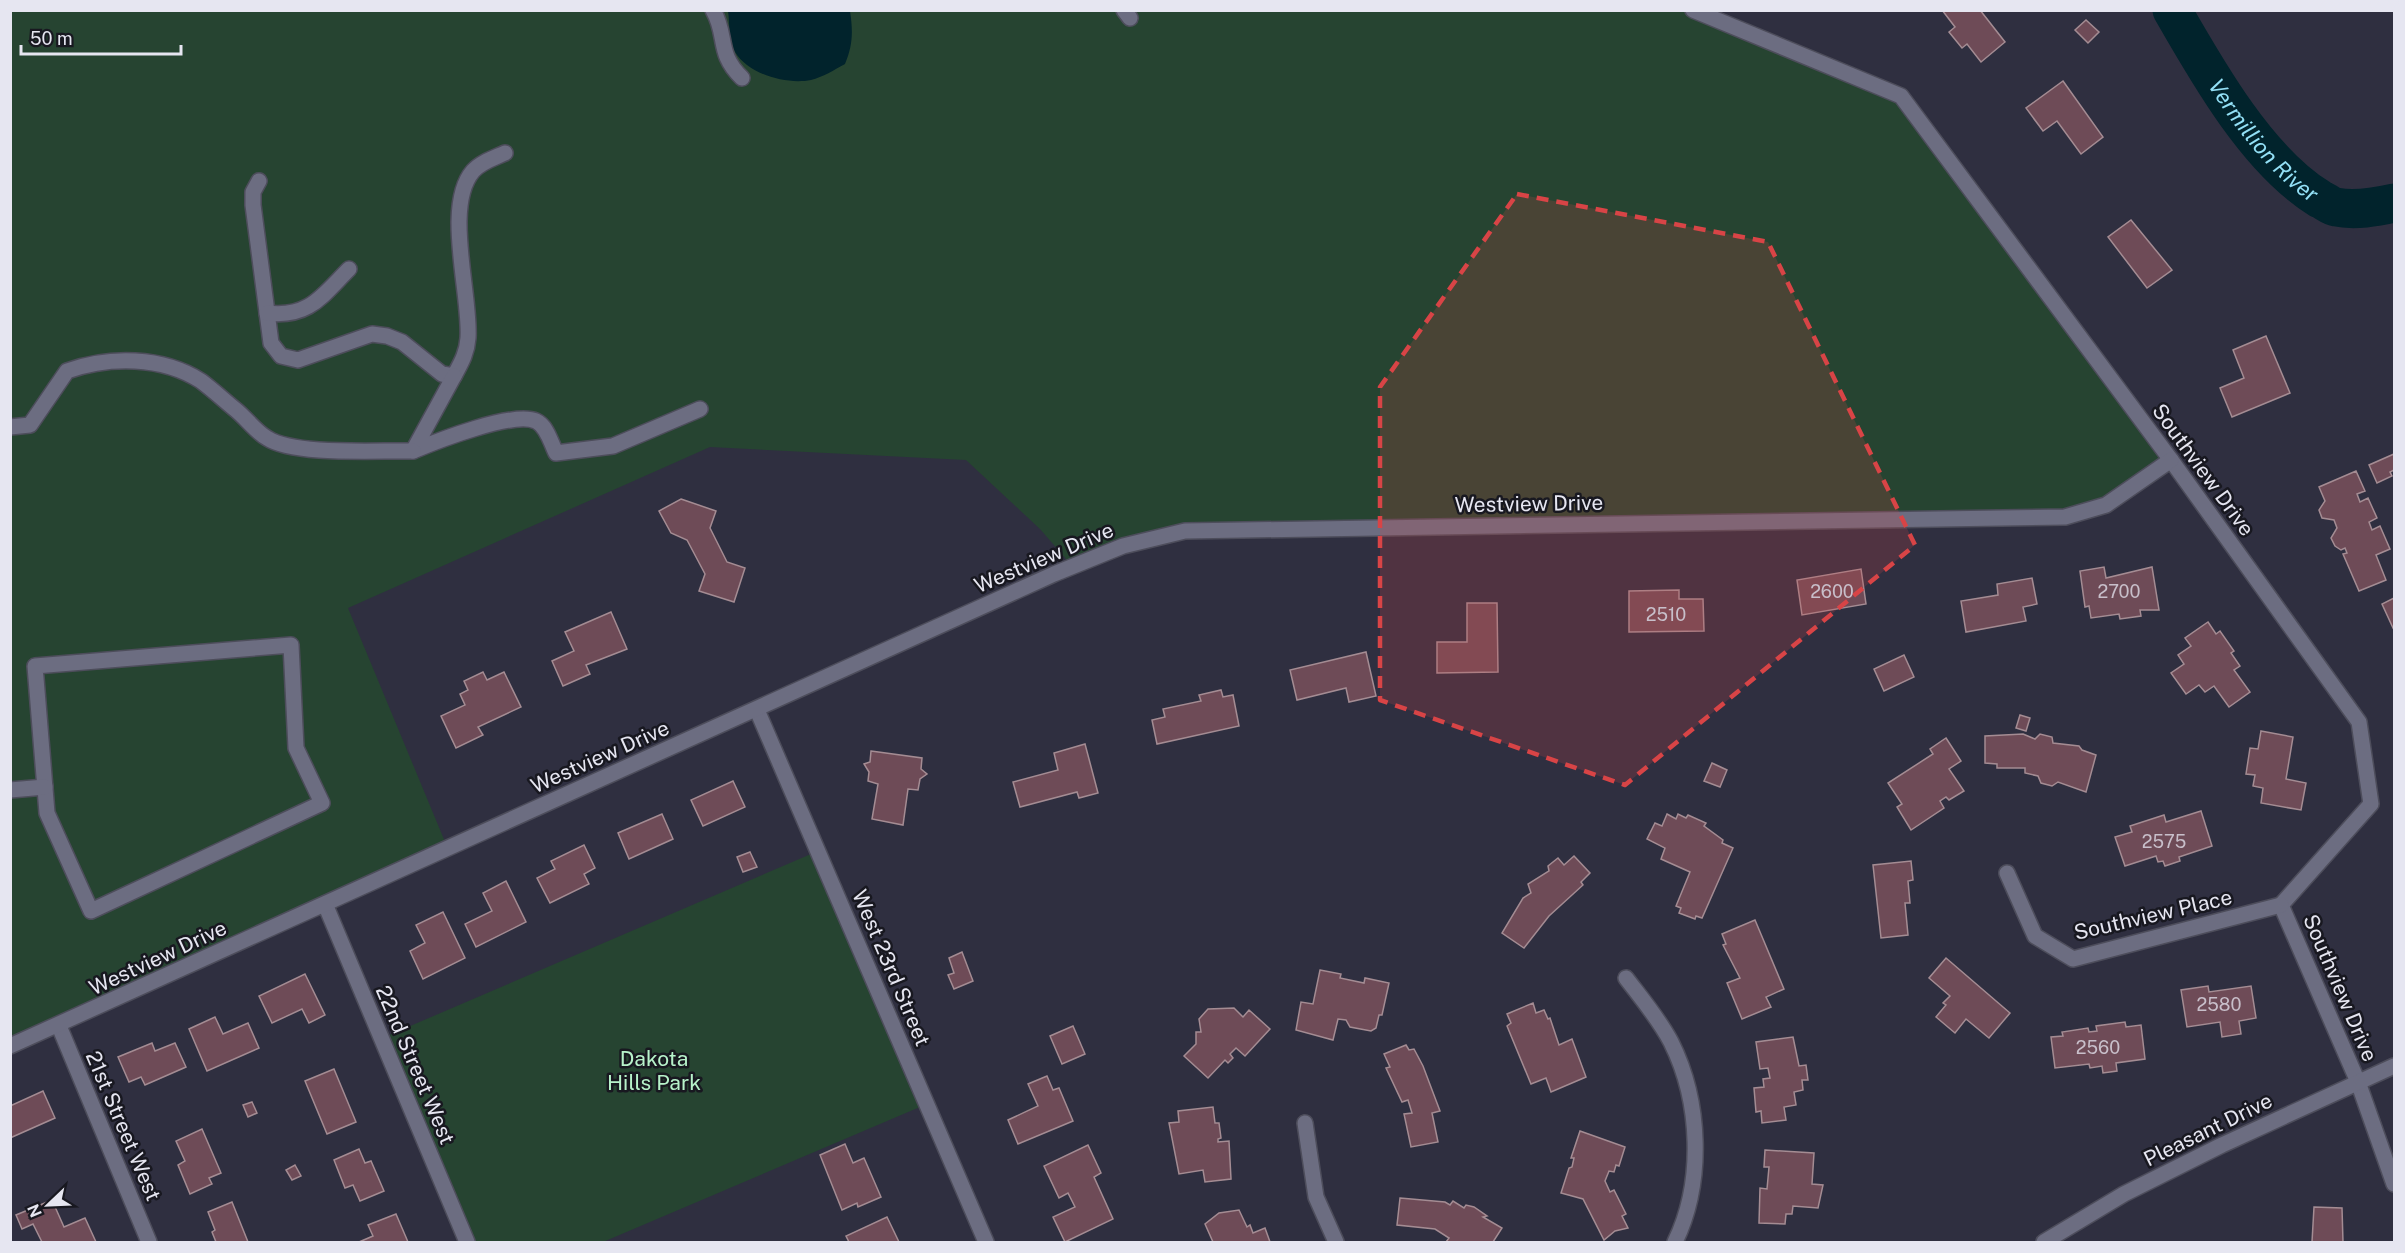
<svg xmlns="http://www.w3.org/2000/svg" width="2405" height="1253" font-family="'Public Sans',sans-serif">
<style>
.green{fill:#264431}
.water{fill:#01232c}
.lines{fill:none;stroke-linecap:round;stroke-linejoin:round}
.river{stroke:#01232c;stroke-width:39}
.building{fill:#6e4b57;stroke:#a48c93;stroke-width:1.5}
.minor-casing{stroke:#4d4d5b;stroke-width:18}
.minor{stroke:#6c6d81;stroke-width:15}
.marked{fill:#d84446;fill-opacity:0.2;stroke:#d84446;stroke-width:4.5;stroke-dasharray:12 8;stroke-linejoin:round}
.labels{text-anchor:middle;stroke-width:5;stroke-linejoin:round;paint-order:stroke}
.number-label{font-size:18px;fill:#c8bfca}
.street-label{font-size:21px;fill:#e6e6f1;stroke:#181820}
.park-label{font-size:21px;fill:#b7f2ca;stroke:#181820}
.water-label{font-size:22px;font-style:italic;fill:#93e0f6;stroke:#181820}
</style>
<rect width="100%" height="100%" fill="#2f2f40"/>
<!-- green -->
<g class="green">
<path d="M11,11H1693L1901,96L2171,460L2106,505L2065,517L1185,531L1073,567L1040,529L966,460L710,447L348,608L448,849L11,1046Z"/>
<path d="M818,851L927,1104L603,1242H467L380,1039Z"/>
</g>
<!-- water -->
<path class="water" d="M728,11H850C853,31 853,45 845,64C834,70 823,77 811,80C786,85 748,74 735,52C728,41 730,23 728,11Z"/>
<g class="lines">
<!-- river -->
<path class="river" id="s1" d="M2172,10C2208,73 2258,161 2320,199C2325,201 2330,206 2336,207C2355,211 2376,207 2394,203"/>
</g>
<!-- building -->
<g class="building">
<path d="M1942,10H1980L2005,42L1981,62L1967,44L1962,48L1949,32L1955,27Z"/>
<path d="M2086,20L2099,32L2088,43L2075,30Z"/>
<path d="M2063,81L2103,137L2081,154L2057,121L2043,131L2026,108Z"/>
<path d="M2131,220L2172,270L2147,288L2108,237Z"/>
<path d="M2266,336L2290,393L2232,417L2220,388L2244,378L2233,350Z"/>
<path d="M2394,454V470L2390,472L2392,476L2377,483L2369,465Z"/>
<path d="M2356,471L2365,491L2357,494L2360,502L2368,498L2377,518L2369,522L2372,530L2380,526L2390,549L2376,555L2386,580L2359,591L2343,554L2347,553L2345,548L2341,550L2335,546L2331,538L2337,528L2334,520L2322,518L2319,510L2325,501L2319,487Z"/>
<path d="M681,499L716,511L710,528L727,562L745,568L734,602L699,591L705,574L687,540L671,533L659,511Z"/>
<path d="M2104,567L2106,578L2152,567L2159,610H2140L2141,616L2120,619L2119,614L2091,618L2089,606L2085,607L2080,571Z"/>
<path d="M1861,569L1866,604L1802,615L1797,580Z"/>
<path d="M2032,578L2037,604L2023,607L2026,621L1966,632L1961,601L1998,595L1997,584Z"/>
<path d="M1679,590V599H1703L1704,631L1629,632V591Z"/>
<path d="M2394,598V627L2393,628L2382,604Z"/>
<path d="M1467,603H1497L1498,672L1437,673V642H1467Z"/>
<path d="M611,612L627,649L586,665L590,674L563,686L552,661L574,651L565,632Z"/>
<path d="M2208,622L2216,634L2220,631L2234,651L2231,653L2240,666L2234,670L2250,692L2229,707L2214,686L2205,692L2199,685L2186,694L2171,673L2184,664L2178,655L2191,646L2185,638Z"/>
<path d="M1366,652L1376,696L1349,702L1346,688L1297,700L1290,670Z"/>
<path d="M1904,655L1914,677L1884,691L1874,669Z"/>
<path d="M483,672L487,680L504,672L521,707L478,727L483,735L456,748L441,716L465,705L460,694L468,690L464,681Z"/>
<path d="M1221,690L1223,697L1233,695L1239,726L1157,744L1152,720L1165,717L1163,709L1201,701L1199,695Z"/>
<path d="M2020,715L2030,718L2026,731L2016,728Z"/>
<path d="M2261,731L2293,737L2286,779L2306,783L2301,810L2261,803L2263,788L2253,786L2255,775L2246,774L2250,748L2258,749Z"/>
<path d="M2023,734L2035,739L2040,734L2052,737L2053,743L2079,746L2082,750L2096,755L2086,792L2058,782L2052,786L2041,783L2038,776L2025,773V768H1997V764L1985,763V736Z"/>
<path d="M1946,738L1961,761L1949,769L1964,791L1949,800L1946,797L1940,801L1944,808L1911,830L1897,807L1902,804L1888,783L1933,754L1930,749Z"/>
<path d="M1085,744L1098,793L1079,798L1077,792L1020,807L1013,782L1058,770L1054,753Z"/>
<path d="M871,751L922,758L921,769L927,774L920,779L918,790L908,789L903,825L872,819L878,784L868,781L869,772L864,764L870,762Z"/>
<path d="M1712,763L1727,770L1720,787L1704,781Z"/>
<path d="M733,781L745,807L703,826L691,800Z"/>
<path d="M2201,811L2212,846L2179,857L2180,861L2165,866L2163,861L2158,862L2156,856L2125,866L2115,837L2132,832L2130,826L2164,815L2166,822Z"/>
<path d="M662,814L673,839L629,859L618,833Z"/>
<path d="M1667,814L1676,819L1678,814L1686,818L1688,815L1706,823L1704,826L1723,840L1722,843L1733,848L1702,918L1696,916L1695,919L1679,913L1681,908L1676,906L1690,872L1661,859L1665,848L1647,839L1655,823L1662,826Z"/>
<path d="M584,845L595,868L584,874L589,884L550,903L537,878L555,869L551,861Z"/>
<path d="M750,852L757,867L743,872L737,857Z"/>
<path d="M1574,856L1590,873L1581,882L1583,885L1549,916L1524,948L1502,933L1523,898L1531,893L1528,884L1549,871L1548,866L1558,858L1564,865Z"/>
<path d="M1911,861L1913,880L1908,881L1910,903H1905L1908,935L1881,938L1873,865Z"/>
<path d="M506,881L526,922L476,947L465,924L492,911L483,893Z"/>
<path d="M443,912L465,958L423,979L410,951L425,943L416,925Z"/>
<path d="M1755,920L1784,989L1766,997L1771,1007L1742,1019L1727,983L1740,978L1723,945L1726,944L1722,934Z"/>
<path d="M962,952L973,981L954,989L948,975L954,973L949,958Z"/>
<path d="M1946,958L2010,1013L1989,1038L1966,1019L1955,1033L1936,1017L1946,1005L1943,1003L1950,996L1929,978Z"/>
<path d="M1320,970L1341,974L1340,978L1364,983L1365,978L1389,983L1382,1015H1379L1376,1028L1371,1031L1350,1027L1346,1020L1338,1019L1333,1040L1296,1030L1301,1002L1313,1004Z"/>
<path d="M305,974L325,1015L309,1023L302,1009L272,1023L259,996Z"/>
<path d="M2208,986L2209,992L2251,986L2256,1018L2239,1021L2241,1034L2222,1037L2220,1022L2187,1027L2181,990Z"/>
<path d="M1533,1003L1536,1013L1544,1010L1548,1019L1550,1018L1559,1045L1572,1039L1586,1077L1551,1092L1546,1078L1531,1084L1507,1026L1511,1023L1507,1014Z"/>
<path d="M1234,1008L1243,1017L1249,1010L1270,1029L1245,1056L1236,1048L1230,1054L1233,1058L1228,1063L1225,1060L1208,1078L1184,1056L1196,1044V1032H1201L1199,1019L1208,1009Z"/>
<path d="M215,1017L223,1034L248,1023L259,1048L207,1071L189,1029Z"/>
<path d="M2125,1022L2126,1027L2141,1025L2145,1059L2116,1063L2117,1071L2103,1073L2102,1066L2090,1068L2089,1064L2055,1068L2051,1037L2063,1036L2062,1032L2088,1028L2089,1032L2097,1031L2096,1026Z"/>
<path d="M1073,1026L1085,1054L1062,1064L1050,1036Z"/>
<path d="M1793,1037L1799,1066L1806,1065L1808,1080H1802L1803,1090L1794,1092L1796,1105L1784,1107L1786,1120L1762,1123L1761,1111L1756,1112L1754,1088L1764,1087L1763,1079L1770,1078L1768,1068L1760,1069L1756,1042Z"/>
<path d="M152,1043L155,1051L175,1043L186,1067L145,1085L141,1077L129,1082L118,1057Z"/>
<path d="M1406,1045L1409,1050L1414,1049L1423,1066L1440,1111L1432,1113L1438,1142L1411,1147L1404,1114L1412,1113L1408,1100L1402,1102L1386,1068L1390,1067L1384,1054Z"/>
<path d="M334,1069L356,1122L327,1134L305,1081Z"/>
<path d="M1047,1076L1053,1090L1059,1088L1073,1121L1018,1144L1008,1120L1038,1106L1028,1084Z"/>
<path d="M43,1091L55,1118L10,1138V1106Z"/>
<path d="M252,1102L257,1113L248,1117L243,1105Z"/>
<path d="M1213,1107L1215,1123H1219L1221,1138L1218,1139V1142L1229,1141L1231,1179L1205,1182L1203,1170L1179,1174L1169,1123L1179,1122L1178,1111Z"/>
<path d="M202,1129L221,1173L209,1178L212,1184L190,1194L178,1165L185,1161L176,1141Z"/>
<path d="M1580,1131L1625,1147L1619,1166L1616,1165L1614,1172L1609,1171L1605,1181L1610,1192L1614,1190L1626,1214L1622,1216L1628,1228L1615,1231L1604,1240L1583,1199L1561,1193L1569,1168L1572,1167L1574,1158H1571Z"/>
<path d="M845,1144L853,1163L864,1158L881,1197L858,1207L857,1203L842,1210L820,1155Z"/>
<path d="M1088,1145L1101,1173L1094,1177L1113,1219L1065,1242L1053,1217L1075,1207L1068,1193L1059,1198L1044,1166Z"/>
<path d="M359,1149L365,1163L371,1161L384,1191L360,1201L353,1185L345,1188L334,1160Z"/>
<path d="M1765,1150L1814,1153L1812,1184L1823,1185L1818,1208L1793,1206L1792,1214H1786L1785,1224L1759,1223L1760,1188L1767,1189L1769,1167H1764Z"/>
<path d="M295,1165L301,1176L292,1180L286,1170Z"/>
<path d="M1400,1198L1445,1202L1450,1205L1453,1201L1464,1208L1466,1205L1474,1207L1487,1216L1483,1217L1502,1228L1493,1242H1446L1449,1238L1435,1229L1397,1225Z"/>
<path d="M52,1200L64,1227L85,1218L96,1242H42L33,1224L22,1229L16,1215Z"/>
<path d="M232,1202L248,1242H216L212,1232L215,1230L208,1212Z"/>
<path d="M2314,1207L2342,1208L2343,1242H2356H2312Z"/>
<path d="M1239,1210L1247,1227L1250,1225L1253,1233L1265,1228L1270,1242H1213L1205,1224L1219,1213Z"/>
<path d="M396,1214L408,1242H359L373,1236L368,1225Z"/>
<path d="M887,1217L899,1242H849L846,1236Z"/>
</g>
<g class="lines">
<!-- minor casing -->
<g class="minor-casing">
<g id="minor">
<path d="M713,10C728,36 716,53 742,78"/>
<path d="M1124,10L1130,18"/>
<path d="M1693,10L1901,96L2171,460L2359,722L2371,804L2281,905L2358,1082L2394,1184"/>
<path d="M259,181L253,192V205L271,343L281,356L298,360L372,334L387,336L402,342L442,374L454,376C461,363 467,353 468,338C471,295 443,206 473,171C481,162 494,158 505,153"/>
<path d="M267,313C309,318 322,296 349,269"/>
<path d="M454,376L413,451C437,441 513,411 536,421C547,426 551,443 556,453L613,446L700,409"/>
<path d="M10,427L30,425L67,371C109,356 162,356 201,381C213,390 225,401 236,410C247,419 256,432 267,438C294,456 379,450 413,451"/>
<path d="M291,645L296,748L322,803L91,911L47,813L35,666Z"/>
<path d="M757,710L986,1242"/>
<path d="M10,790L45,787"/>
<path d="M2007,873L2035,936L2073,959L2281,905"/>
<path d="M325,904L467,1242"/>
<path d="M1626,978C1642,999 1659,1019 1671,1042C1701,1102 1704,1182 1675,1242"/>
<path d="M59,1026L149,1242"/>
<path d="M10,1046L1054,574L1123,546L1185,531L2065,517L2106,505L2171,460"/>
<path d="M1305,1123L1316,1197L1336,1242"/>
<path d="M2044,1242L2124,1194L2222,1145L2394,1066"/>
</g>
</g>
<!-- minor -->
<use href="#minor" class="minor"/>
</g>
<!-- marked area -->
<path class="marked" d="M1517,194L1768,242L1915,545L1625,785L1380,700V387Z"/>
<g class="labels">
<!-- number labels -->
<g class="number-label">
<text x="1832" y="598">2600</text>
<text x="2119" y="598">2700</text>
<text x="1666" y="621">2510</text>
<text x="2164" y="848">2575</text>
<text x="2219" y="1011">2580</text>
<text x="2098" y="1054">2560</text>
</g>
<!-- street labels -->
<g class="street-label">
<text transform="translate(2203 470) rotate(54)" y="7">Southview Drive</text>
<text transform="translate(1529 504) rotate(-1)" y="7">Westview Drive</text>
<text transform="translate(1044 558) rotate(-23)" y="7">Westview Drive</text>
<text transform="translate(600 757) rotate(-24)" y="7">Westview Drive</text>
<text transform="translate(2153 915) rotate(-13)" y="7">Southview Place</text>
<text transform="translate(158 958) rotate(-25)" y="7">Westview Drive</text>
<text transform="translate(891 968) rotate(67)" y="7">West 23rd Street</text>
<text transform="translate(2340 988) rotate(67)" y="7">Southview Drive</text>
<text transform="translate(415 1065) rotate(67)" y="7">22nd Street West</text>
<text transform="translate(123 1126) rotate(67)" y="7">21st Street West</text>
<text transform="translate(2208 1130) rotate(-26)" y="7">Pleasant Drive</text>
</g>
<!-- park labels -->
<g class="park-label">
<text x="654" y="1066">Dakota<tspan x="654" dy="24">Hills Park</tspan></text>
</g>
<!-- water labels -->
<g class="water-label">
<text dy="8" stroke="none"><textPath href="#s1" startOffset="160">Vermillion River</textPath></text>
</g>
</g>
<!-- border -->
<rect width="2405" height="1253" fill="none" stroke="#e6e6f1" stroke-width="24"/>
<!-- north arrow -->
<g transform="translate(48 1205) rotate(247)" stroke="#181820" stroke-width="4.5" paint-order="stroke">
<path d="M0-4.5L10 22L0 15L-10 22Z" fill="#e6e6f1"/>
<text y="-9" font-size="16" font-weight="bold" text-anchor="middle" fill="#e6e6f1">N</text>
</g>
<!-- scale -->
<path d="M21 45v9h160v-9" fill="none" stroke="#e6e6f1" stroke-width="3"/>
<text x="30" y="45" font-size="18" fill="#e6e6f1" stroke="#181820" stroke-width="4.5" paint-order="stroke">50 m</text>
</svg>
